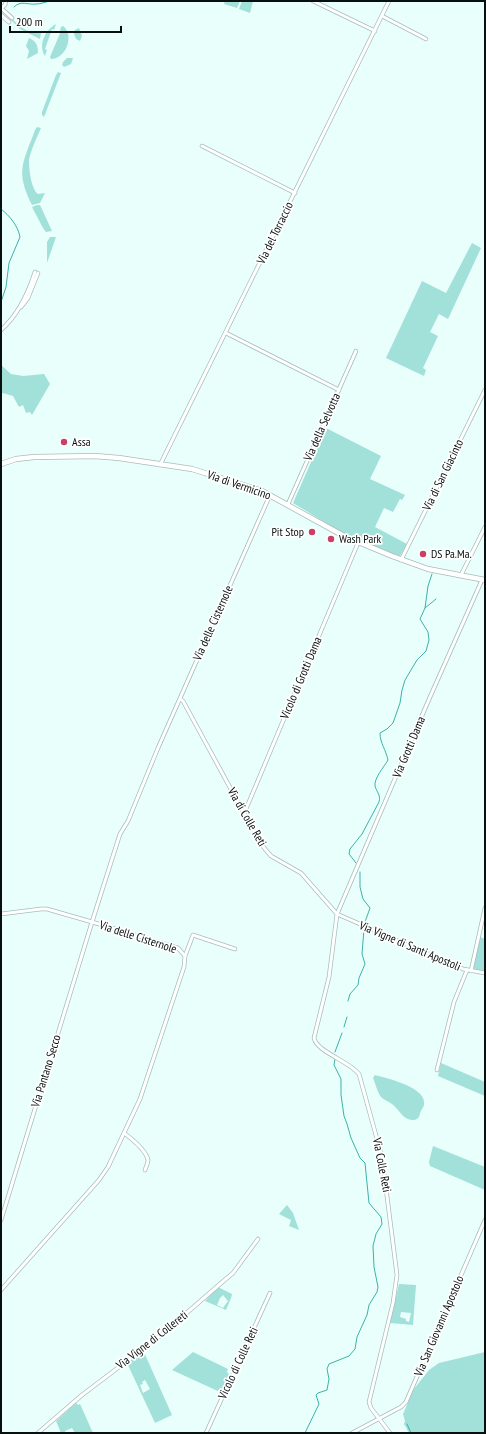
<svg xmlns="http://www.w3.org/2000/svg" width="486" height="1434" font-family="'PT Sans Narrow',sans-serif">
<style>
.green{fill:#a2e0da;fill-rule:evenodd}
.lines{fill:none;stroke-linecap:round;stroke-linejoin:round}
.stream{stroke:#3cb2aa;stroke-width:1}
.minor-casing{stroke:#a8bdba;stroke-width:4.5}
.secondary-casing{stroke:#a8bdba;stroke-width:6}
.minor{stroke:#fff;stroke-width:3}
.secondary{stroke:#fff;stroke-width:4.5}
.poi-dot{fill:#cd3e65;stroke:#fff;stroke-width:1.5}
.labels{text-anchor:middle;stroke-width:3.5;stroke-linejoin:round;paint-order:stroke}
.street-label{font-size:12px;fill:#08100f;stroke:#fff}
.poi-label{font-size:12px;fill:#08100f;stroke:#fff;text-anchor:start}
</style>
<rect width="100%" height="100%" fill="#e9fffc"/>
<!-- green -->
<g class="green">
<path d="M225,1H240L237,8L224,4Z"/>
<path d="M242,1H253L250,13L239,9Z"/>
<path d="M6,13C16,22 26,35 41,33L40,39L20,29L5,14Z"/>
<path d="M56,24L54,30L52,29L45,49L47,50L45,56C38,45 45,30 56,24Z"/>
<path d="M63,26C75,35 66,59 51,59L50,57L61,31L60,30L61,27Z"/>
<path d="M79,28L82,36L80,41L76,39L74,34L75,30Z"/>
<path d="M29,38C36,41 38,45 38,53L27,59L29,51L26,46Z"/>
<path d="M67,58H73L71,64L64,67L62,65L63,62Z"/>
<path d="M58,72L61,73L44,117L42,115V112L56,75Z"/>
<path d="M37,127L41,128C37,137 30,152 29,161C29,169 31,189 38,194L45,193L40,203L32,205C15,171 23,163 35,130Z"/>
<path d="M37,205H40L52,231L46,232L43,228L32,207Z"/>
<path d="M50,237H56L47,263V242Z"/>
<path d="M472,243L481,248L448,319L439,314L430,332L438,336L423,368L426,370L424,376L386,358L422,281L446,293Z"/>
<path d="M1,365L11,374L23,376L44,374L50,384L32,415L30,412L26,413L23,405L19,407L13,396L3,393L1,395Z"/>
<path d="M326,428L381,456L370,479L405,495L402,500L400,499L393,512L384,508L375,527L407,544L400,556L398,557L351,538L293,503Z"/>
<path d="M480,937L485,939V972L475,970L473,966Z"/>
<path d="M441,1063L485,1082V1096L438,1076Z"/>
<path d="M375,1075C387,1078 424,1087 424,1102C425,1106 422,1108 421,1111C419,1115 420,1119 414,1120C403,1121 400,1110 392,1104C389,1102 385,1100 382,1098C377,1093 376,1084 373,1078Z"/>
<path d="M433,1146L485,1167V1190L430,1166L429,1162Z"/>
<path d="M287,1205L293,1213L299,1230L289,1226L291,1220L279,1214Z"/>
<path d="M399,1284L416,1285L413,1325L390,1323ZM401,1312L411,1313L409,1322L406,1321V1319L400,1317Z"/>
<path d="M218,1287L232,1294L231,1298L226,1310L205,1301ZM223,1295L228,1301L223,1308L217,1305L220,1298Z"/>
<path d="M143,1350L172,1415L155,1423L127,1363ZM145,1380L150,1389L143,1393L140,1385L143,1384L142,1382Z"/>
<path d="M193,1352L228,1369L227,1372L230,1376L222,1393L172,1370Z"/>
<path d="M485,1352V1433H409L404,1424L405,1421L403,1414L414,1389L429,1370L439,1363Z"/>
<path d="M76,1403L78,1405L80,1404L93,1433L90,1432L87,1433H75L72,1428L65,1431L66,1433H61L56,1421Z"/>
</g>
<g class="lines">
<!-- stream -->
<g class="stream">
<path d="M14,7C21,0 27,5 36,4C41,4 45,2 50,1"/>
<path d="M1,209C10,216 18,226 20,237L9,263L6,287L1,302"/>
<path d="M425,608L436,599"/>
<path d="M356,863L349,854L350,849L362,834L379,802C381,795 377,793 375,786C374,778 384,767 388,760C386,750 380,743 380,733L387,729L393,723L400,703L402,690L405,680L417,660L426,651L429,640L428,632L420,619L425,608L428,586L432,574"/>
<path d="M360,872V887L363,899L370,908L365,922"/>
<path d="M348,1001L350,994L358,985L359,978L365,964L362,954L364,929"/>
<path d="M344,1027L347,1017"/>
<path d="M335,1052L342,1033"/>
<path d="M407,1424L411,1433"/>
<path d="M305,1433L319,1404L316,1395L318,1393L327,1390L329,1379L327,1369L329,1364L349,1356L355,1349L357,1337L367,1315L369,1305L377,1292L378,1287L374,1267L373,1246L376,1234L382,1224L381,1217L369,1203L365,1163L360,1158L351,1138L347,1124L344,1116L341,1095V1079L334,1065L335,1059"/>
</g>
<!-- minor casing -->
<g class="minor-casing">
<g id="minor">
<path d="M313,1L375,31"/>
<path d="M1,8L12,18"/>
<path d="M1,8L5,5L6,1"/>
<path d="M1,15L9,22"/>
<path d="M382,16L426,39"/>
<path d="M202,146L295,193"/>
<path d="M21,307L28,298L38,273"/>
<path d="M1,330C18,315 28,294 35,272"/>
<path d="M226,333L339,390"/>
<path d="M160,465L389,1"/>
<path d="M288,504L356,351"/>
<path d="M401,560L485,390"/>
<path d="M461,575L485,527"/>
<path d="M180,699L183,701L258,839L265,849L271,856L301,873L337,914L463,969L485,973"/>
<path d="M243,811L246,809L358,543"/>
<path d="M1,914L41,909H47L92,922L1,1220"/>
<path d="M185,956L193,935L235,949"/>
<path d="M471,971L485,908"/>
<path d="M437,1070L454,1002L467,970"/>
<path d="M124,1133C132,1139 146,1150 148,1160C148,1163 146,1167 145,1170"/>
<path d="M1,1290L99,1180L108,1167L140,1099L184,967L185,956L178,948L92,922L120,834L128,821L158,748L270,495"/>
<path d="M38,1433L82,1395L160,1336L227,1278L233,1273L258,1239"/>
<path d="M206,1433L270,1293"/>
<path d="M352,1433L401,1407L406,1402L485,1220"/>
<path d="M390,1433L371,1408L369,1402L393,1303L397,1275L382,1157L359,1074C349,1061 317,1052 314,1038L329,977L337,914L430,697L482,580"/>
</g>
</g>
<!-- secondary casing -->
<g class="secondary-casing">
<path id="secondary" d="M1,464L16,459L34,457L95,456L119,458L192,469L262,491L344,536L392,556L428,569L485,580"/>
</g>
<!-- minor -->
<use href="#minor" class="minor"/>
<!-- secondary -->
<use href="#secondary" class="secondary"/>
</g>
<!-- markers -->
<g class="poi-dot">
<circle cx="64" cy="442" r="4"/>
<circle cx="312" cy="532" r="4"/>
<circle cx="331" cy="539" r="4"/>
<circle cx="423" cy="554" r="4"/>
</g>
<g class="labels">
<!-- street labels -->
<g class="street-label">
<text transform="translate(275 233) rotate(-64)" y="4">Via del Torraccio</text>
<text transform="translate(322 427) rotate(-66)" y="4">Via della Selvotta</text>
<text transform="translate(443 475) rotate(-64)" y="4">Via di San Giacinto</text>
<text transform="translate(239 485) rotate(19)" y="4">Via di Vermicino</text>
<text transform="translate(213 623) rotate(-66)" y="4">Via delle Cisternole</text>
<text transform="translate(301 678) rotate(-67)" y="4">Vicolo di Grotti Dama</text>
<text transform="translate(409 747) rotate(-67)" y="4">Via Grotti Dama</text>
<text transform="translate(247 817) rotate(60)" y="4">Via di Colle Reti</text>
<text transform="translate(138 937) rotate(18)" y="4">Via delle Cisternole</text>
<text transform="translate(410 946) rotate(23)" y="4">Via Vigne di Santi Apostoli</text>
<text transform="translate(46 1071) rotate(-73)" y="4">Via Pantano Secco</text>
<text transform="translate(382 1165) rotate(79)" y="4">Via Colle Reti</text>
<text transform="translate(439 1326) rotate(-67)" y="4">Via San Giovanni Apostolo</text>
<text transform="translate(152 1340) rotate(-38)" y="4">Via Vigne di Collereti</text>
<text transform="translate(238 1363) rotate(-65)" y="4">Vicolo di Colle Reti</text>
</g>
<!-- poi labels -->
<g class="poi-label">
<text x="72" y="446">Assa</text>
<text x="304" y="536" text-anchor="end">Pit Stop</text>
<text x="339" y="543">Wash Park</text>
<text x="431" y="558">DS Pa.Ma.</text>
</g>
</g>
<!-- border -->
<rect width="486" height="1434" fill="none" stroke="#08100f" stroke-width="4"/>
<!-- scale -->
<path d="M10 26v6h111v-6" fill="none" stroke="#08100f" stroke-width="2"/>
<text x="16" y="26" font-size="12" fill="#08100f" stroke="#ffffff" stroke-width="3" paint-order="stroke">200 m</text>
</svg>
